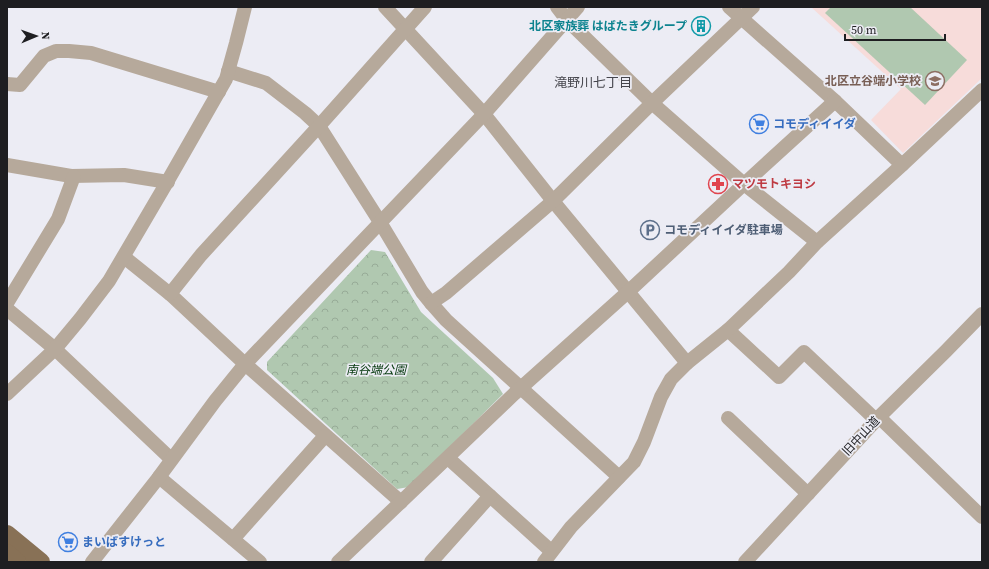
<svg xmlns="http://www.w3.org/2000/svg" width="989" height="569" font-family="'Source Serif 4','Noto Sans JP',serif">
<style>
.education{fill:#f7dcda}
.grass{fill:#b0c8b0}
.park{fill:url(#park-crowns)}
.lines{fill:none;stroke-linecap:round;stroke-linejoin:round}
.minor{stroke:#b6a99b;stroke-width:14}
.major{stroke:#887156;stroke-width:18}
.labels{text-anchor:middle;stroke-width:3.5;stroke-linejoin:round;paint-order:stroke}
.culture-label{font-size:12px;font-weight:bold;fill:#0d838f;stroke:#ececf4;text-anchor:end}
.education-label{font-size:12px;font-weight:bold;fill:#785e54;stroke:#ececf4;text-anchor:end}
.shop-label{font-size:12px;font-weight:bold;fill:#366cbe;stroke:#ececf4;text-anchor:start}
.health-label{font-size:12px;font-weight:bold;fill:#be3a42;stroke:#ececf4;text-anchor:start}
.service-label{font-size:12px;font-weight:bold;fill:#4e5e75;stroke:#ececf4;text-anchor:start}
.park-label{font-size:12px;font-style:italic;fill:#03370c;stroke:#ececf4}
.street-label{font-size:12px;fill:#1e1e21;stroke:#ececf4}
.neighbourhood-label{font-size:13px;fill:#45454c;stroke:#ececf4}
</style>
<defs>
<pattern id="park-crowns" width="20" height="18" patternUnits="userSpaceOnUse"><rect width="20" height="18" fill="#b0c8b0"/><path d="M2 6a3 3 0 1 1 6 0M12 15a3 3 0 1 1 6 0" fill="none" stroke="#97ab97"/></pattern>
</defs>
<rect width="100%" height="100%" fill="#ececf4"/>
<!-- education -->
<path class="education" d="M811,7H982V78L903,153L871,120L901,89Z"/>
<!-- grass -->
<path class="grass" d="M831,7H910L967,60L925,105L825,13Z"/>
<!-- park -->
<path class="park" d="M371,250L385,252L421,312L493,378L503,394L409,487L397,489L267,370V362Z"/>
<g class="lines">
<!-- minor -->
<g class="minor">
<path d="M385,7L484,114L553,201L687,363"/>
<path d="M557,7L567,20L652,103L744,184L817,242"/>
<path d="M729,7L835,101L902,165"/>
<path d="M228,71L266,83L305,113L319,126L380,222L422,292L431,303L446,320L619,477"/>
<path d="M7,84L20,85L44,56L56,51H69L91,53L219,92"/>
<path d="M7,165L71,176L124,175L168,182"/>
<path d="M124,257L170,294L245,364L401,502"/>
<path d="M170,294L201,255L319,126L425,7"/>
<path d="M7,303L58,219L74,176"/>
<path d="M431,303L446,293L553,201L652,103L753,7"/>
<path d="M7,309L55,349L171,459"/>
<path d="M728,330L779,377L804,352L876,420"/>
<path d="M7,394L55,349L80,319L109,281L166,184L226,79L236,43L245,7"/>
<path d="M879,417L982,517"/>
<path d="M728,418L808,494"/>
<path d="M448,458L551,551"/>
<path d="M159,477L260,562"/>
<path d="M233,539L325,436"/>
<path d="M92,562L159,477L215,401L245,364L484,114L578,7"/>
<path d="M338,562L514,394L629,291L744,184L835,101"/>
<path d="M431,562L490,496"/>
<path d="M544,562L571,527L634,462L644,442L661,397L671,379L687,363L728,330L789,272L817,242L902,165L982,90"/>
<path d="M745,562L879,417L946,351L982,314"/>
</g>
<!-- major -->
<g class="major">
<path d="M7,534L41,562"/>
<path d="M7,553L17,562"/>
</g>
</g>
<!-- icons -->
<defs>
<g id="building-ring" transform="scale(1)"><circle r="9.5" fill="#ececf4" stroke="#0f9aa8" stroke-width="1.5"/><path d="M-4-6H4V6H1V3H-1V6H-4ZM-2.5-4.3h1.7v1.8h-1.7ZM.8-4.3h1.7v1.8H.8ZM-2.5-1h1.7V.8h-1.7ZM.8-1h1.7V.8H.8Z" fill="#0f9aa8"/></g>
<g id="school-ring" transform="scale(1)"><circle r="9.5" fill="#ececf4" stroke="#8d6e63" stroke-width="1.5"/><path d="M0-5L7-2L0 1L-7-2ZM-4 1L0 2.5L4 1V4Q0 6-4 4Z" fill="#8d6e63"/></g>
<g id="supermarket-ring" transform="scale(1)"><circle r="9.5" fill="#ececf4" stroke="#3f7fe0" stroke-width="1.5"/><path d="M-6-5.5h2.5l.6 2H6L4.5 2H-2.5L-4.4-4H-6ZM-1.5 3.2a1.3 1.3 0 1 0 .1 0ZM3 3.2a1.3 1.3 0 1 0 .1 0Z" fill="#3f7fe0"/></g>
<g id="pharmacy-ring" transform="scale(1)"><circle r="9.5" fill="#ececf4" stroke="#e0444e" stroke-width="1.5"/><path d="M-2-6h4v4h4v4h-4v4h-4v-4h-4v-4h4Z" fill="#e0444e"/></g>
<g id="parking-ring" transform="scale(1)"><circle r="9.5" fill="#ececf4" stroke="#5c6f8a" stroke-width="1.5"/><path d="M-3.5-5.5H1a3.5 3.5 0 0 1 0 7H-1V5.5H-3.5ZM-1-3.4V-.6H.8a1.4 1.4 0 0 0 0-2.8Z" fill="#5c6f8a"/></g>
</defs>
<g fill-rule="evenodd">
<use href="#building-ring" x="701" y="26"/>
<use href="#school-ring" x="935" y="81"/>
<use href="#supermarket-ring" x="759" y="124"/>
<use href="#pharmacy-ring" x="718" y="184"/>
<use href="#parking-ring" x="650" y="230"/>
<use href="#supermarket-ring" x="68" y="542"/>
</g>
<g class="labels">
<!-- culture labels -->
<g class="culture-label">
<text x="687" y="30">北区家族葬 はばたきグループ</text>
</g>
<!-- education labels -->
<g class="education-label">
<text x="921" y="85">北区立谷端小学校</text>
</g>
<!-- shop labels -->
<g class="shop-label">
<text x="773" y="128">コモディイイダ</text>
<text x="82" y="546">まいばすけっと</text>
</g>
<!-- health labels -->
<g class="health-label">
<text x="732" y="188">マツモトキヨシ</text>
</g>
<!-- service labels -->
<g class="service-label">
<text x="664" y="234">コモディイイダ駐車場</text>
</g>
<!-- park labels -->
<g class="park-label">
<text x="376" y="374">南谷端公園</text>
</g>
<!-- street labels -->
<g class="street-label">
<text transform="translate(861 436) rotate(-47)" y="4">旧中山道</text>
</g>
<!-- neighbourhood labels -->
<g class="neighbourhood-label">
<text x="593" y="87">滝野川七丁目</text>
</g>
</g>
<!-- border -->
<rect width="989" height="569" fill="none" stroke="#1e1e21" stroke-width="16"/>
<!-- north arrow -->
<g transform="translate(36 36) rotate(88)" stroke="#ececf4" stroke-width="3" paint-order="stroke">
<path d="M0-3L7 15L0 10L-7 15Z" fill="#1e1e21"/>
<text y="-6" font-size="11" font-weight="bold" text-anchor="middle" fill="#1e1e21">N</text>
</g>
<!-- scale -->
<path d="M845 34v6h100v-6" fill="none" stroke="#1e1e21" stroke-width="2"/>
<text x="851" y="34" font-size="12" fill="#1e1e21" stroke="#ececf4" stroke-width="3" paint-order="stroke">50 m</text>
</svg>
